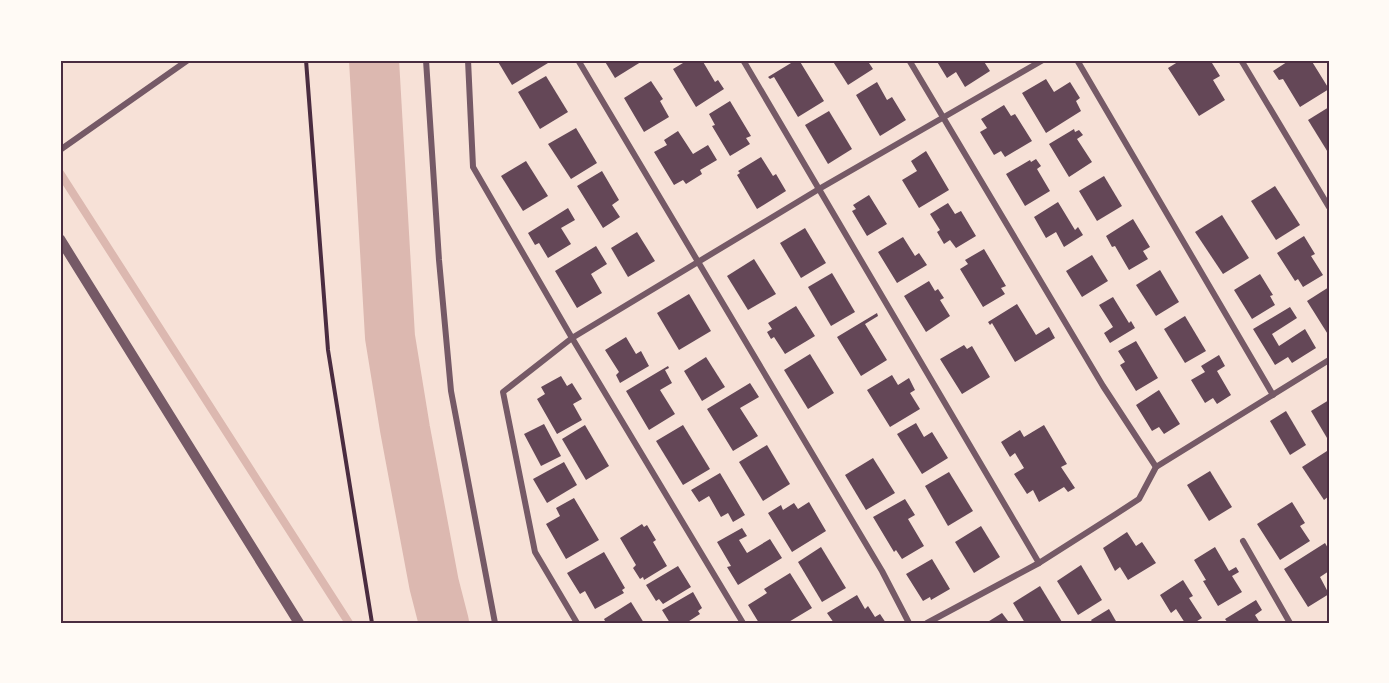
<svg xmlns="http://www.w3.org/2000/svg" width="1389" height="683" font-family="Arial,sans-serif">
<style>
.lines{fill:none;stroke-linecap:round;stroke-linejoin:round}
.stream{stroke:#dcb8b0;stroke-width:8}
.river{stroke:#dcb8b0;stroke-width:50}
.building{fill:#644757}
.path{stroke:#4a2c40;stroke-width:4}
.minor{stroke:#755966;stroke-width:6}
.tertiary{stroke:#755966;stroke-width:10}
.neatline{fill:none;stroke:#4a2c40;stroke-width:2}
</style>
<rect width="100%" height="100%" fill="#f7e1d7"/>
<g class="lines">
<!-- stream -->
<path class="stream" d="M60,173L349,623"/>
<!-- river -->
<path class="river" d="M374,60L390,337L405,429L434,584L444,623"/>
</g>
<!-- building -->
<g class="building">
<path d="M497,60H546L548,63L512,85Z"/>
<path d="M604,60H644L615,78Z"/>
<path d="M688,60H702L715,82L718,80L724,89L696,107L673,69Z"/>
<path d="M796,60H799L824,101L798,117L774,77L770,79L768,77Z"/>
<path d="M832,60H867L873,69L848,85Z"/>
<path d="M936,60H983L990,71L965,87L956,72L947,78Z"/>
<path d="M1181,60H1216L1212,63L1220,76L1213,80L1225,100L1199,116L1168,68Z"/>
<path d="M1290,60H1311L1329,89L1300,107L1283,79L1279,80L1273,71Z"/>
<path d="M546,76L568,112L540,129L518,92Z"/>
<path d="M1046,79L1054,92L1070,82L1080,98L1076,101L1081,111L1046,133L1022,93Z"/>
<path d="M651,81L663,99L660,101L669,117L644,132L624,98Z"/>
<path d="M877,82L887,100L892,97L906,120L880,136L856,95Z"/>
<path d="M730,101L751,136L746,138L750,144L730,156L712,126L715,125L709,114Z"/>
<path d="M1004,105L1011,116L1015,114L1032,141L1005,157L1001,151L994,155L980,132L987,128L981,119Z"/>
<path d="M1329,107V154L1308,120Z"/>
<path d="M829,111L852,149L828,164L805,125Z"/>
<path d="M576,128L597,163L571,179L548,144Z"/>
<path d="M1074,129L1075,132L1079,130L1083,135L1077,139L1092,162L1069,177L1049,144Z"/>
<path d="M678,131L693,154L708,145L717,160L700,170L702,174L686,184L683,180L674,185L654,152L667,145L664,140Z"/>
<path d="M926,151L949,190L919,208L902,180L917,171L911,161Z"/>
<path d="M761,157L773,176L776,174L786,191L757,209L737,175L740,173L738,171Z"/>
<path d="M1036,159L1041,166L1037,169L1050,191L1025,206L1006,174L1030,160L1031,162Z"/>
<path d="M526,161L548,196L523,211L501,176Z"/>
<path d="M602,171L619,200L612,205L620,217L603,228L577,186Z"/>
<path d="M1104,176L1122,206L1097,221L1079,191Z"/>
<path d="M1275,186L1300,225L1276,240L1251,201Z"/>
<path d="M869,195L887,224L867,236L852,211L856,209L853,205Z"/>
<path d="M1058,202L1075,230L1078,227L1083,235L1064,247L1056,232L1046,238L1034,217Z"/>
<path d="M948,203L955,214L961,211L976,236L956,248L950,240L944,244L937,232L940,230L930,214Z"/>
<path d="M568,208L575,220L561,228L571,244L548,258L539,243L535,245L528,233Z"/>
<path d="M1222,215L1249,258L1223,274L1195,232Z"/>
<path d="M1133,219L1150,247L1143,251L1148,259L1129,270L1115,246L1112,247L1106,236Z"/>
<path d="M805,228L826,263L801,278L780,243Z"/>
<path d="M637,232L655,261L628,277L611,248Z"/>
<path d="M1304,236L1315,254L1311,256L1323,275L1303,287L1298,279L1295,281L1277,253Z"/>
<path d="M903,237L915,256L919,253L927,265L897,283L878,252Z"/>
<path d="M596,246L607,264L591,274L602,293L577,308L555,271Z"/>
<path d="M984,249L1006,286L1001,288L1005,294L983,307L960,269L968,264L965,260Z"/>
<path d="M1092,255L1108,281L1082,297L1066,271Z"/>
<path d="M754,259L776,294L748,310L727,276Z"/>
<path d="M1160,270L1179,302L1156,316L1136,285Z"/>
<path d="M832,273L855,312L831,326L808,287Z"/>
<path d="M1260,274L1273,295L1270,296L1275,305L1252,319L1234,290Z"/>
<path d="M929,281L935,291L938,289L944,298L940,300L950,316L926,332L904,296Z"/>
<path d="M1329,287V336L1307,301Z"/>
<path d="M689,294L711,331L679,350L657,313Z"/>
<path d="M1113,297L1129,323L1131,321L1135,328L1110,343L1104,333L1113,327L1099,305Z"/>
<path d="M1017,304L1036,335L1049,327L1055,338L1015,362L992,323L990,325L988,322Z"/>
<path d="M796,306L815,336L785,354L774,337L771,339L767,332L772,329L768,323Z"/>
<path d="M1290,307L1297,318L1272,334L1279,346L1305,329L1316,348L1292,363L1288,357L1275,365L1253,329Z"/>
<path d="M877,313L878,316L865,324L887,360L861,376L837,337Z"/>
<path d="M1185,316L1206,351L1185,363L1164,329Z"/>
<path d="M626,337L636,354L641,351L649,366L620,383L616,375L619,372L605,350Z"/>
<path d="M1136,341L1158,378L1136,391L1120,365L1125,362L1118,351Z"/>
<path d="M964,345L967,349L972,346L990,377L962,394L940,359Z"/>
<path d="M810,354L834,393L808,409L784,370Z"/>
<path d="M1219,355L1225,366L1217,371L1231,395L1217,404L1213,398L1205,403L1191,380L1205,372L1201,366Z"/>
<path d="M706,357L725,387L702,401L684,371Z"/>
<path d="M668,366L669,368L665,370L672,383L660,390L675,414L649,430L626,391Z"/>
<path d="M892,375L898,385L909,378L915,390L910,393L920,409L890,427L867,390Z"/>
<path d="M561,376L567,386L572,383L582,399L573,404L582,420L557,434L537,399L545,394L541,387Z"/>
<path d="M750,383L759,397L740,408L758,436L733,451L707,409Z"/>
<path d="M1159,390L1180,424L1164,434L1159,427L1152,431L1136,405Z"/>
<path d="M1329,400V437L1327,438L1311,411Z"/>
<path d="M1286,411L1306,445L1290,455L1270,421Z"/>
<path d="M916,423L924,437L932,432L948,458L922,474L897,434Z"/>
<path d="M544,424L561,456L541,466L524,434Z"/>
<path d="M585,425L609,466L586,480L562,439Z"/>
<path d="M683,425L710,469L683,485L656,441Z"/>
<path d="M1044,425L1067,464L1061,467L1075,488L1068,492L1064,487L1039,502L1033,490L1027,494L1014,474L1024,468L1015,453L1010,457L1001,442L1020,430L1024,437Z"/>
<path d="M767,445L790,484L763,501L739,462Z"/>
<path d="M1327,451L1329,454V496L1324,500L1302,467Z"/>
<path d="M873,458L895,493L866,510L845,475Z"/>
<path d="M564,462L577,485L547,503L533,479Z"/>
<path d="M1210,471L1232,507L1209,521L1187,485Z"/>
<path d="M949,472L973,511L948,526L925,486Z"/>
<path d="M720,473L745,515L733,522L728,513L721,517L709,496L699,502L691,490Z"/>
<path d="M574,498L599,540L566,559L546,524L560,516L556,508Z"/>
<path d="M905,499L915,515L908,519L924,546L902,559L896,550L894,552L873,517Z"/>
<path d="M809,502L826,531L792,552L768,513L781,505L783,510L794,503L798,509Z"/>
<path d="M1292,502L1305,523L1300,526L1310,541L1280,560L1257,524Z"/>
<path d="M642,524L644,527L647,525L656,540L653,542L667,566L644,580L643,577L640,579L633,568L636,565L620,538Z"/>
<path d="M981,526L1000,557L974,573L955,542Z"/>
<path d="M742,528L747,536L739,540L747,553L770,539L782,558L738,585L727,567L731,566L717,542Z"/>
<path d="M1127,532L1136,546L1142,542L1156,563L1128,580L1120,567L1115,571L1103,548Z"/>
<path d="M1325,543L1329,550V571L1320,577L1329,594L1308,607L1284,569Z"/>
<path d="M821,547L846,588L822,602L798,562Z"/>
<path d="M1215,547L1229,571L1236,567L1239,572L1232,576L1242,592L1218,606L1203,581L1206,580L1194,560Z"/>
<path d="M604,552L625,588L622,590L624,593L595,609L585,591L580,594L567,573Z"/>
<path d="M932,559L950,589L931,600L930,597L923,601L906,574Z"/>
<path d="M1081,565L1102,600L1078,615L1057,581Z"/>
<path d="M678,566L691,587L663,604L659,599L656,601L646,585Z"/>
<path d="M790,573L812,608L787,623H759L748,605L767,593L764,589Z"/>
<path d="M1183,580L1193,596L1189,598L1202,618L1194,623H1185L1176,609L1171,613L1160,595Z"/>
<path d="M1040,586L1062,622L1060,623H1025L1013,603Z"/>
<path d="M693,592L702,608L698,611L700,614L686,623H670L662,610Z"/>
<path d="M857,595L865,609L868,606L875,617L880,614L886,623H834L827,613Z"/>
<path d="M1256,600L1262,610L1255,615L1260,623H1228L1225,619Z"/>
<path d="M631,602L644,623H606L604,619Z"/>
<path d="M1109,609L1117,623H1093L1091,620Z"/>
<path d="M1002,613L1008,621L986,623Z"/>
</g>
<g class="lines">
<!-- path -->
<path class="path" d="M306,60L328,350L372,623"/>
<!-- minor -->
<g class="minor">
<path d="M426,60L439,260L451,391L495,623"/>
<path d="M468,60L473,167L572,338L743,623"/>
<path d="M578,60L882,571L909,623"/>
<path d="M743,60L1039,563"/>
<path d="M909,60L1103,386L1156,467"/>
<path d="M1077,60L1273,395"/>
<path d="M1241,60L1329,207"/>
<path d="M60,150L188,60"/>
<path d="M1243,541L1290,623"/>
<path d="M577,623L535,552L503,392L572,338L819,189L1043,60"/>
<path d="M927,623L1039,563L1116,514L1139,499L1156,467L1329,360"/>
</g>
<!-- tertiary -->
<path class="tertiary" d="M60,239L299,623"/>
</g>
<!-- border -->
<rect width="1389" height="683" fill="none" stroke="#fffaf5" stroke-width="123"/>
<rect x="62" y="62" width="1266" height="560" class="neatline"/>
</svg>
